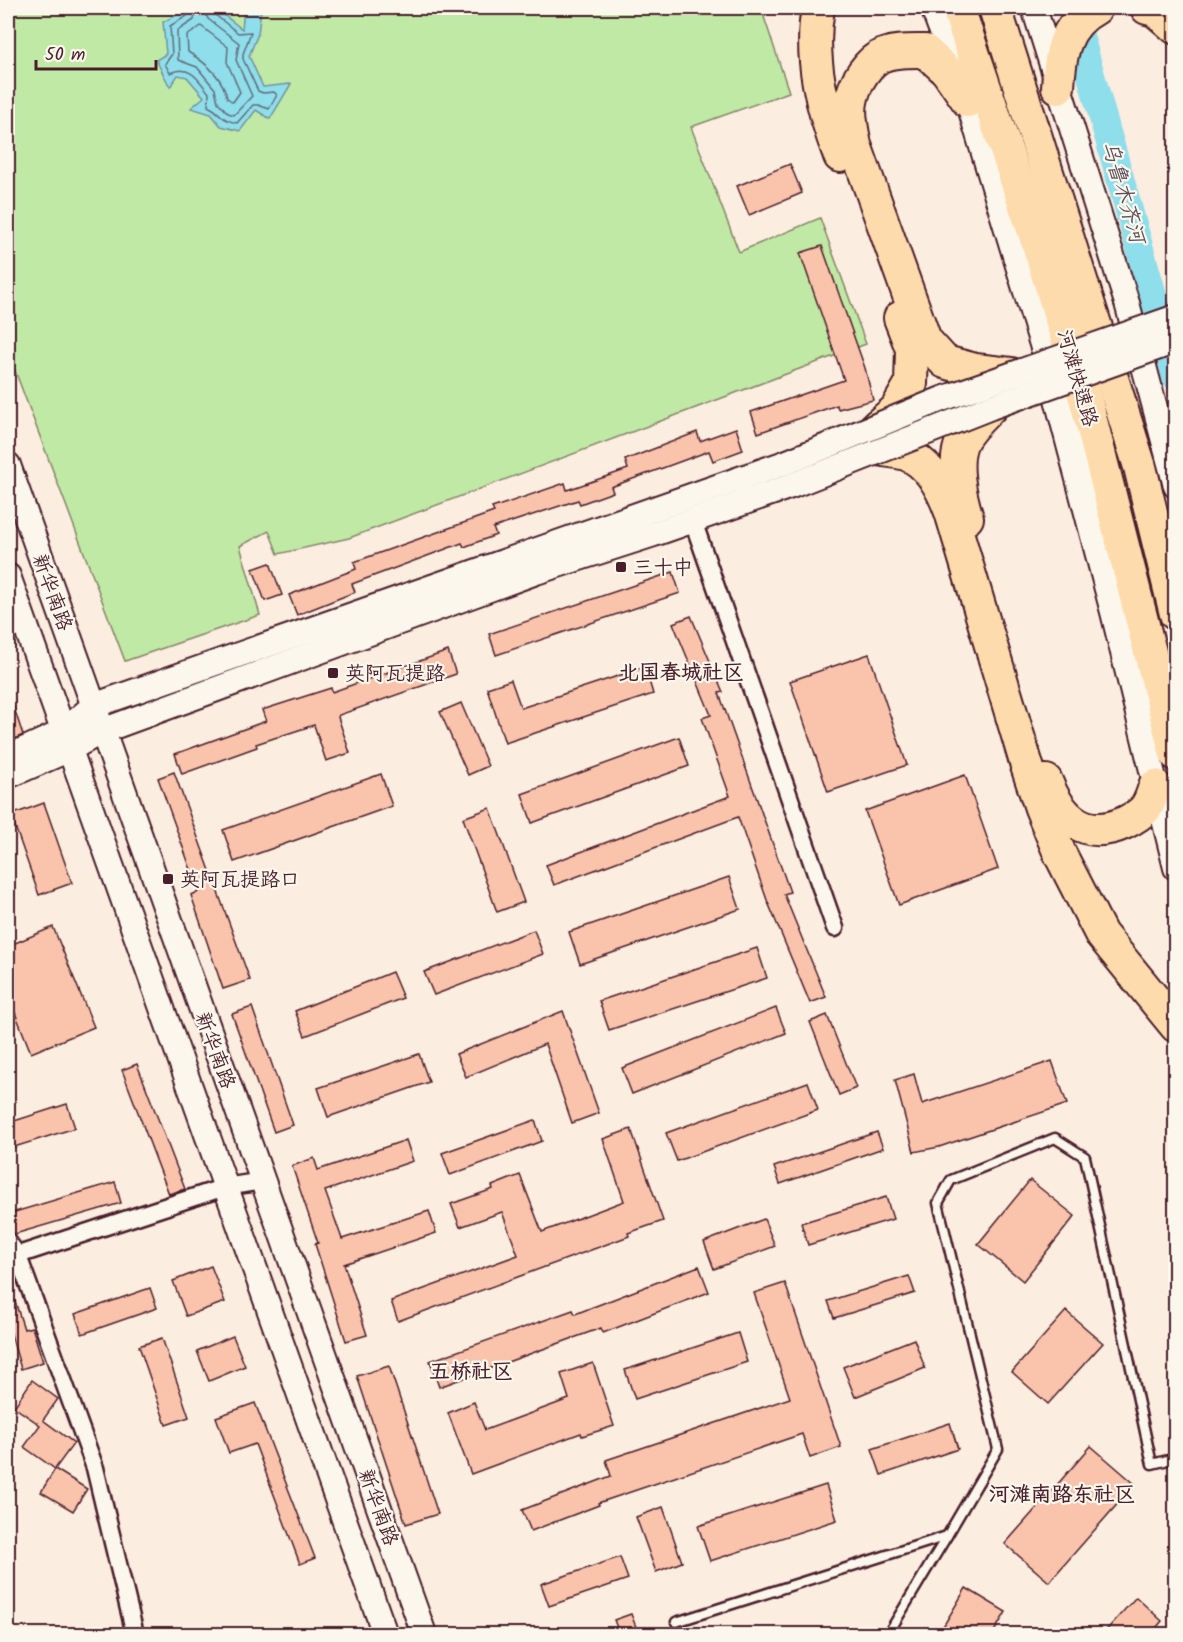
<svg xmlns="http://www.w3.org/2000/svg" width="1183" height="1642" font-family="Kalam,'LXGW WenKai TC',sans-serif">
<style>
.green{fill:#c0e9a5;stroke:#858468;stroke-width:1.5}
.water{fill:#8edeeb;stroke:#73929e;stroke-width:1.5}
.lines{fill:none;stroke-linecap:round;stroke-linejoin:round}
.shore{stroke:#656b78;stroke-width:1.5}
.river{stroke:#8edeeb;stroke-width:28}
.building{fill:#fac3ac;stroke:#4a1f2b;stroke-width:1.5}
.lane-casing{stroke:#4a1f2b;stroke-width:13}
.street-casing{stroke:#4a1f2b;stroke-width:21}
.secondary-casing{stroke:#4a1f2b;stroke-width:28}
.highway-casing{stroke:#4a1f2b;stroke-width:36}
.lane{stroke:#fbf7ec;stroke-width:8}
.street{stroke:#fbf7ec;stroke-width:16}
.secondary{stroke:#fbf7ec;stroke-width:24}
.highway{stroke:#fedbac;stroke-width:32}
.secondary-bridge-casing{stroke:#4a1f2b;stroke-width:28;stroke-linecap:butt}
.secondary-bridge{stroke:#fbf7ec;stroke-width:24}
.poi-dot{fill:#4a1f2b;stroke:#fbf7ec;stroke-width:2}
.labels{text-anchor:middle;stroke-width:4.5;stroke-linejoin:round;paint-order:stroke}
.street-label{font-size:20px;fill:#4a1f2b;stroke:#fbf7ec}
.poi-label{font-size:20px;fill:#4a1f2b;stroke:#fbf7ec;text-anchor:start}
.water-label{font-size:21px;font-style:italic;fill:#5b4f5b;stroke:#fbf7ec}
.neighbourhood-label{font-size:21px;font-weight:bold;fill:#4a1f2b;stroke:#fbf7ec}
</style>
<rect width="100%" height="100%" fill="#fbeddf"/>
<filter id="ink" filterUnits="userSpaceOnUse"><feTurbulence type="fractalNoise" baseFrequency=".0167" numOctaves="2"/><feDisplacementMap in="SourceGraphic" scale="12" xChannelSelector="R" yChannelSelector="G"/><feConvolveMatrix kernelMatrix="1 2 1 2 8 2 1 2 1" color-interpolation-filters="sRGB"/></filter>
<g filter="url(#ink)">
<!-- green -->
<path class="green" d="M8,8H761L789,92L691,127L739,252L820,218L866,344L349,538L278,554L269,531L240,546L260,615L125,661L8,352Z"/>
<!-- water -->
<path class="water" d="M183,8H215L242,29L244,8H261L258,34L249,56L263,87L291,84L270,119L256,110L240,131L221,126L211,114L191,108L204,97L187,77L178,75L170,87L156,60L166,54L163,22L183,12Z"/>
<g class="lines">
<!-- shore -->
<g class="shore">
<path d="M189,8L187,16L170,26L172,54L165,64L170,73C190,64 198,79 209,93L208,106C221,112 220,120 237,123L253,105H258L269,109L277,95L274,92L263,93L258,91L243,59V54L251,32L238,33L214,14L212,8"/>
<path d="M196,8L194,20L177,31L178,60L197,67L215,89L218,102L228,113L234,115L252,96L236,60L239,43L208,19L204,8"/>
<path d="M201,26L228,47L227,62L240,92L233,102L227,98C223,77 205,62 188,52L187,36Z"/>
</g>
<!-- river -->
<path class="river" d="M1072,8L1176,377"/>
</g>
<!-- building -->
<g class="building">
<path d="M790,164L802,193L749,215L737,186Z"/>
<path d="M822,246L865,368L873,400L838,409L837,405L758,433L751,412L844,380L800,253Z"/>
<path d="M736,428L743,450L713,461L709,451L611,487L613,492L580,504L578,500L493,528L496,535L464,547L462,543L352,584L355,592L297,615L289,595L356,569L354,562L494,512L492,508L565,483L567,490L628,469L625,460L697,432L700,441Z"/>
<path d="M270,563L282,595L265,601L253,569Z"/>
<path d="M673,572L680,593L496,655L489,634Z"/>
<path d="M691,616L723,692L719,693L790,892L784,894L826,997L810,1003L767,900L738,817L554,885L546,865L730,796L702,718L711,715L673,623Z"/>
<path d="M448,651L456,674L339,715L338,717L350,753L326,761L314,725L256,744L257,747L182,774L175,754L266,721L262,710L331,688L332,692Z"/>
<path d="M869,654L907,765L828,792L790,681Z"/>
<path d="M645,667L653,694L505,743L487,688L511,680L521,708Z"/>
<path d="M10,696L23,735L8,742V697Z"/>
<path d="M461,703L488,766L468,775L440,712Z"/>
<path d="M679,737L689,766L532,823L522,794Z"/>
<path d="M174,772L250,980L223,989L191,895L199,892L158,778Z"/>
<path d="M381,774L392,806L234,862L223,830Z"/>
<path d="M965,775L998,869L899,905L865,811Z"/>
<path d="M44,803L72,883L39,895L11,815Z"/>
<path d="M490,808L524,902L497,912L463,818Z"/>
<path d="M729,877L740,909L580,964L569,932Z"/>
<path d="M53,927L94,1027L31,1053L8,995V946Z"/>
<path d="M534,930L543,954L434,995L424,972Z"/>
<path d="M757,948L767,978L609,1030L599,1001Z"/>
<path d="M392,972L403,998L305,1036L295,1011Z"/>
<path d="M252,1007L293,1125L274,1132L232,1014Z"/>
<path d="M776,1008L786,1033L632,1094L622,1068Z"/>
<path d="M563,1011L599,1113L572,1123L545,1044L466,1077L456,1054Z"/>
<path d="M827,1015L856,1088L839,1095L810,1022Z"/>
<path d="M419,1054L429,1082L328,1117L318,1088Z"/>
<path d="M1052,1061L1067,1104L939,1147L914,1152L895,1080L914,1074L922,1104Z"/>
<path d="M137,1064L185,1189L169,1194L122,1070Z"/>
<path d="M808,1082L818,1110L677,1161L666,1133Z"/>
<path d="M67,1104L75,1128L8,1149V1123Z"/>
<path d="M535,1120L542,1141L450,1175L442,1153Z"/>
<path d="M631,1129L663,1221L628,1233L629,1236L398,1321L391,1301L518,1255L502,1212L460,1227L451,1204L493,1189L492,1186L520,1175L542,1232L624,1201L603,1139Z"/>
<path d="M877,1132L883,1148L780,1184L774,1167Z"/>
<path d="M406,1140L413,1161L325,1191L342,1239L429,1211L436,1233L344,1264L367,1335L346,1341L315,1244L318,1243L292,1166L314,1158L318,1170Z"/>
<path d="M1030,1180L1075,1216L1023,1281L978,1244Z"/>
<path d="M115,1182L121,1203L15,1234L8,1232V1214Z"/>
<path d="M886,1197L893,1219L808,1245L801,1223Z"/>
<path d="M764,1219L775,1246L714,1269L704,1242Z"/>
<path d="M211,1266L225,1302L186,1316L173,1281Z"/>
<path d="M699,1266L709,1292L603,1333L601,1328L439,1387L430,1361L573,1310L575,1314Z"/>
<path d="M909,1276L915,1293L834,1318L828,1301Z"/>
<path d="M785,1283L841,1447L810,1458L802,1434L598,1503L599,1505L531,1531L522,1510L611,1476L606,1460L790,1398L754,1293Z"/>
<path d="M8,1286H10L24,1329L32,1327L43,1362L21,1369L8,1324Z"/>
<path d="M150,1288L157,1308L82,1334L75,1314Z"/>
<path d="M1066,1311L1103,1343L1048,1404L1012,1372Z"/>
<path d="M738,1333L747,1362L635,1399L625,1370Z"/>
<path d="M233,1336L245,1366L209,1381L197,1351Z"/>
<path d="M162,1338L189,1417L166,1425L139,1346Z"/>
<path d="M914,1339L925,1368L855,1397L843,1367Z"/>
<path d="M593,1363L614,1426L582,1436L581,1433L471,1474L448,1413L474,1402L485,1430L569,1399L561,1374Z"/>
<path d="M389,1366L438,1514L406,1524L357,1376Z"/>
<path d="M32,1380L58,1399L43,1420L74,1443L55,1469L24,1447L40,1425L14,1407Z"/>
<path d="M255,1403L315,1558L300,1564L255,1444L229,1453L216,1417Z"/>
<path d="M950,1423L958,1449L881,1475L872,1449Z"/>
<path d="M1091,1446L1135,1484L1049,1582L1005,1544Z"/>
<path d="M55,1469L87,1489L73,1511L41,1492Z"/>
<path d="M826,1485L837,1520L710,1561L698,1526Z"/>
<path d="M663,1507L682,1562L656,1572L636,1517Z"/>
<path d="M620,1557L628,1579L549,1606L541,1584Z"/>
<path d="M966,1588L1006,1612L992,1635H938Z"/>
<path d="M1136,1597L1162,1621L1150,1635H1102Z"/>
<path d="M631,1614L639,1635H620L614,1620Z"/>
</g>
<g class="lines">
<!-- lane casing -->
<g class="lane-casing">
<g id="lane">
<path d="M676,1622L947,1536L998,1449L938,1203L951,1180L1055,1138L1085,1157L1152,1464L1176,1458"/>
<path d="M888,1634L947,1536"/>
</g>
</g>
<!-- street casing -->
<g class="street-casing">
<g id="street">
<path d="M693,521L835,928"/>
<path d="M8,1242L18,1256L95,1468L135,1634"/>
<path d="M9,1258L225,1187L263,1181"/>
</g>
</g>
<!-- secondary casing -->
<g class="secondary-casing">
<g id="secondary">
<path d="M933,8L968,101L1047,361L1113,612L1176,868"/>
<path d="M1034,8L1127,303L1176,486"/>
<path d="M8,465L424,1634"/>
<path d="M8,576L385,1634"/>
<path d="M8,757L63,732L93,706L785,463"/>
<path d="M8,776L70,749L102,731L536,572L654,534L791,486"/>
</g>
</g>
<!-- highway casing -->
<g class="highway-casing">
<g id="highway">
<path d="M818,8C809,58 822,109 840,156"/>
<path d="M958,8L1040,250L1086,401L1176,754"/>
<path d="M995,8L1140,467L1176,614"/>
<path d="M1147,8L1155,10L1176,28"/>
<path d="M1058,87C1060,54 1064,25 1096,8"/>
<path d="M968,101L947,71L925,51C911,51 892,50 879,57C869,63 863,72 858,81C846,105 850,120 855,145L925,340L945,362L975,370L1011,374"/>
<path d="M876,427L896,410L911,384L912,349L900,318"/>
<path d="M883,450C890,451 899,452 906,454C930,463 943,490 951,512L1027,766L1041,808L1060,854L1101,934L1176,1026"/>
<path d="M967,518C960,496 952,460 963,439C970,427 981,417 991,407"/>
<path d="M1046,781C1060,817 1084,841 1124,823C1145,813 1149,807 1155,786"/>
</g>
</g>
<!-- lane -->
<use href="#lane" class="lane"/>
<!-- street -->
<use href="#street" class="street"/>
<!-- secondary -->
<use href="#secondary" class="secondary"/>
<!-- highway -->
<use href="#highway" class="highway"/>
<!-- secondary-bridge casing -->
<g class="secondary-bridge-casing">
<g id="secondary-bridge">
<path d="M785,463L942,399L1176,317"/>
<path d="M791,486L991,407L1176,341"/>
</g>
</g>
<!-- secondary-bridge -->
<use href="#secondary-bridge" class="secondary-bridge"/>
</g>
</g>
<!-- markers -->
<g class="poi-dot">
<rect x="615" y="561" width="12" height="12" rx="3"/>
<rect x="327" y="667" width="12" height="12" rx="3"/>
<rect x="162" y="873" width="12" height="12" rx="3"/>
</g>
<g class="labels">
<!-- street labels -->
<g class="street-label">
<text transform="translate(1078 378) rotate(74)" y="7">河滩快速路</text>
<text transform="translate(53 592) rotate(70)" y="7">新华南路</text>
<text transform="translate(216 1050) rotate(70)" y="7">新华南路</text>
<text transform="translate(379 1507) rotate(70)" y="7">新华南路</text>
</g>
<!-- poi labels -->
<g class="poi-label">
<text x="633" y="574">三十中</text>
<text x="345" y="680">英阿瓦提路</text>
<text x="180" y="886">英阿瓦提路口</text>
</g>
<!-- water labels -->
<g class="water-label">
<text transform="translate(1124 192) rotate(74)" y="7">乌鲁木齐河</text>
</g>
<!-- neighbourhood labels -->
<g class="neighbourhood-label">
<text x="681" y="679">北国春城社区</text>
<text x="471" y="1378">五桥社区</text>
<text x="1062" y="1501">河滩南路东社区</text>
</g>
</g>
<!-- margin -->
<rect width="1183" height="1642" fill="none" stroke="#fbf7ec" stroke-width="30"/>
<rect x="15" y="15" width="1153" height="1612" fill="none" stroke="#4a1f2b" stroke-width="2" filter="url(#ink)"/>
<!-- scale -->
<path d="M36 60v9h120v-9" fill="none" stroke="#4a1f2b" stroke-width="3"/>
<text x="45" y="60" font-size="18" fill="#4a1f2b" stroke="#fbf7ec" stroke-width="4.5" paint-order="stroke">50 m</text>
</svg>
